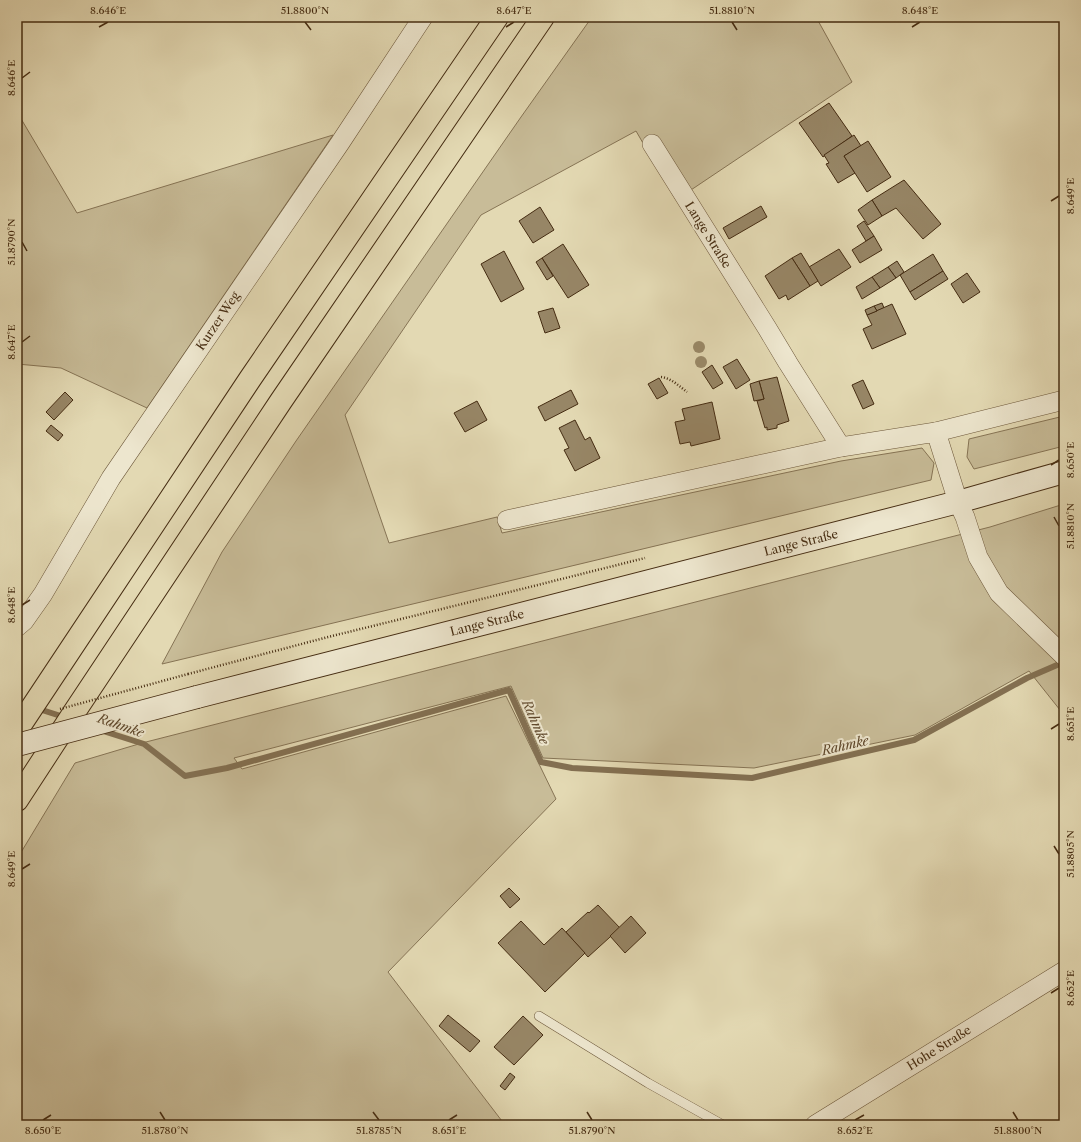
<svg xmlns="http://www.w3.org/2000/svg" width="1081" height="1142" font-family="'Libre Caslon Text',serif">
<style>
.green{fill:#c8bc98;stroke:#867455}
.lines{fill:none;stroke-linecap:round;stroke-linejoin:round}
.stream{stroke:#837052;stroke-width:6}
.building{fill:#978666;stroke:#452c12}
.lane-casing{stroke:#6c573a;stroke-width:10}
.street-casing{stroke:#6c573a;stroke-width:20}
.secondary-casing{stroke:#452c12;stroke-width:24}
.highway-casing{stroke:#452c12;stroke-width:24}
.path{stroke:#452c12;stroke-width:2.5;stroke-dasharray:1 2;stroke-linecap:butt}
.lane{stroke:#ede6ce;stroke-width:9}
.street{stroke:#ede6ce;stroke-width:19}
.secondary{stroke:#ede6ce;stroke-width:22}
.highway{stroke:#e3d9b3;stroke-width:22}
.secondary-bridge-casing{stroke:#452c12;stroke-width:24;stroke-linecap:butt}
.path-bridge{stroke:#452c12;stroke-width:2.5;stroke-dasharray:1 2;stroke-linecap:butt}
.secondary-bridge{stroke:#ede6ce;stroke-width:22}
.tree{fill:#9a8a69}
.ticks{fill:none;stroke:#452c12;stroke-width:1.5}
.labels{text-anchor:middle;stroke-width:4;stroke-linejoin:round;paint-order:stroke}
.street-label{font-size:12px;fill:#452c12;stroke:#ede6ce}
.water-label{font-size:13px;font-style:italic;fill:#5f482c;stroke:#ede6ce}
.neatline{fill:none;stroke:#452c12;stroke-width:1.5}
.ticks-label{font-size:10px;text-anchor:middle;fill:#452c12}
</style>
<rect width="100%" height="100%" fill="#e3d9b3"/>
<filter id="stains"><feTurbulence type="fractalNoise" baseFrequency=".005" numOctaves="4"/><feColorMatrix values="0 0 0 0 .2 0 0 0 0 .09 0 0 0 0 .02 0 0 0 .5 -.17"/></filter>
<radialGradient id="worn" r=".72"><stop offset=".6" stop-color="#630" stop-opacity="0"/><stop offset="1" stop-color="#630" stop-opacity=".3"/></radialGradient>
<!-- green -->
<g class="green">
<path d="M592,17H816L852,82L676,200L636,131L481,215L345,415L389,543L497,517L502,533L841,461L922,448L934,463L931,480L162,664L222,552L296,441L521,117Z"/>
<path d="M17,112L77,213L333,135L147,408L61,368L17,364Z"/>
<path d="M1064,416V446L974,469L967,457L969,439Z"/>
<path d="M1064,504V715L1029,671L915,735L754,768L543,758L511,686L234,758L242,769L506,696L556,799L388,972L505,1125H17V859L75,763L142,743L990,527Z"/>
</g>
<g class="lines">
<!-- stream -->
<g class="stream">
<path d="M17,702L67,718"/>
<path d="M100,730L144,744L185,776L227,768L509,690L541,762L572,768L752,778L914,740L1027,678L1064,662"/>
</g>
</g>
<!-- building -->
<g class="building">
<path d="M829,103L852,136L823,157L799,123Z"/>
<path d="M854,135L861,146L844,156L855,173L838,183L826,164L829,163L824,155Z"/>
<path d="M868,141L891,177L867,192L844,156Z"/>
<path d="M904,180L941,224L923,239L896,208L882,216L872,200Z"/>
<path d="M872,200L882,216L868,225L858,210Z"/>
<path d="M761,206L767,217L729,239L723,228Z"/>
<path d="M540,207L554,230L533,243L519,221Z"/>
<path d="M864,221L874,236L866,241L857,226Z"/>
<path d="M874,236L882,250L860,263L852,250Z"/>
<path d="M563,244L589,285L568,298L542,258Z"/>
<path d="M839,249L851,267L821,286L809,267Z"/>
<path d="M504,251L524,289L501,302L481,264Z"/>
<path d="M801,253L818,281L810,286L792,258Z"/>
<path d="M933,254L943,271L910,292L900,275Z"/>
<path d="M542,258L553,276L547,280L536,262Z"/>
<path d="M792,258L810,286L788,300L786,295L779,299L765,276Z"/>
<path d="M897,261L904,272L896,278L888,267Z"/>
<path d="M888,267L896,278L880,288L872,277Z"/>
<path d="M943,271L948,279L915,300L910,292Z"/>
<path d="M967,273L980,292L963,303L951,284Z"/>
<path d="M872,277L880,288L862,299L856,287Z"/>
<path d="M882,303L884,308L877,311L874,306Z"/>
<path d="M892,304L906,334L872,349L863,329L872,325L867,315Z"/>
<path d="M874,306L877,311L867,315L865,310Z"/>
<path d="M553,308L560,328L545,333L538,312Z"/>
<path d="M737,359L750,380L736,389L723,367Z"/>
<path d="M712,365L723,383L713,389L702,372Z"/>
<path d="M777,377L789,421L777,425V428L767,430V427L765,428L757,401L764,399L759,381Z"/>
<path d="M659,378L668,393L657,399L648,384Z"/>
<path d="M863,380L874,404L863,409L852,385Z"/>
<path d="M759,381L764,399L754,401L750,384Z"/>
<path d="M571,390L578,404L545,421L538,407Z"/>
<path d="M65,392L73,400L54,420L46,412Z"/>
<path d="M477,401L487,420L465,432L454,413Z"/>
<path d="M712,402L720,439L691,446L690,442L680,444L675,422L685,420L682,409Z"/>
<path d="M575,420L585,440L590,437L600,458L575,471L564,450L569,448L559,428Z"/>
<path d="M51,425L63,435L58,441L46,431Z"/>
<path d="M509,888L520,899L510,908L500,896Z"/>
<path d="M598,905L620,928L588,957L566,932L588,912L589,913Z"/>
<path d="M631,916L646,933L625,953L610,936Z"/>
<path d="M521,921L544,945L562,928L585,953L545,992L498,943Z"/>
<path d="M448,1015L480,1041L470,1052L439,1026Z"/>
<path d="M523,1016L543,1035L514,1065L494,1047Z"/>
<path d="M510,1073L515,1077L505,1090L500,1086Z"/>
</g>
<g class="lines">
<!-- lane casing -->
<g class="lane-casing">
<path id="lane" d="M539,1016L648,1083L723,1125"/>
</g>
<!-- street casing -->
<g class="street-casing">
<g id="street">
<path d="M652,144L767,328L788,363L841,447"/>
<path d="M936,432L1064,400"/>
<path d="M507,520L841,447L936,432L958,502L965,517L978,557L999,593L1064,656"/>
<path d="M17,627L24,621L43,594L111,478L340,143L423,17"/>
<path d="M815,1125L1064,971"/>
</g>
</g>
<!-- secondary casing -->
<g class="secondary-casing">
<path id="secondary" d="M197,697L958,502L1064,472"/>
</g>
<!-- highway casing -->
<g class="highway-casing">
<g id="highway">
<path d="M17,730L250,379L497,17"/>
<path d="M17,800L75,711L281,401L543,17"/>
</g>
</g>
<!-- path -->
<g class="path">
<path d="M661,377C671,378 679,386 687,392"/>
<path d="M188,674L328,637L462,604L645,558"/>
</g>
<!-- lane -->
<use href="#lane" class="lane"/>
<!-- street -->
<use href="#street" class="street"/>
<!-- secondary -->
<use href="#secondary" class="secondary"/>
<!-- highway -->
<use href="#highway" class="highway"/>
<!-- secondary-bridge casing -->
<g class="secondary-bridge-casing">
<path id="secondary-bridge" d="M17,745L197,697"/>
</g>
<!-- path-bridge -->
<path class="path-bridge" d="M60,709L188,674"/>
<!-- secondary-bridge -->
<use href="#secondary-bridge" class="secondary-bridge"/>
</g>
<!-- trees -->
<g class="tree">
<circle cx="699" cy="347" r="6"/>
<circle cx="701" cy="362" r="6"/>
</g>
<!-- ticks -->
<path class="ticks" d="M305,22L311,30M732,22L737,30M99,27L108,22M506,27L514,22M912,27L920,22M22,78L30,72M1051,201L1059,196M22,242L27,251M22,342L30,336M1051,465L1059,460M1054,517L1059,526M22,605L30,600M1051,729L1059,724M1054,846L1059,854M22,869L30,864M1051,993L1059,988M160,1112L165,1120M373,1112L379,1120M587,1112L592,1120M1013,1112L1018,1120M43,1120L51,1115M449,1120L457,1115M855,1120L864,1115"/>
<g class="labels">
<!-- street labels -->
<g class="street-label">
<text transform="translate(708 235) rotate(58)" y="4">Lange Straße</text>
<text transform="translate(218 321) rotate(-56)" y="4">Kurzer Weg</text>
<text transform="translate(801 543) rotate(-14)" y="4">Lange Straße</text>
<text transform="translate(487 623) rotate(-14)" y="4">Lange Straße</text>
<text transform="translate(939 1048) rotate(-32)" y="4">Hohe Straße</text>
</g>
<!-- water labels -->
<g class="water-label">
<text transform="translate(536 722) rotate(66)" y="5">Rahmke</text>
<text transform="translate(121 725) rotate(19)" y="5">Rahmke</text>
<text transform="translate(845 745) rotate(-13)" y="5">Rahmke</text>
</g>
</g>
<!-- margin -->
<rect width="1081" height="1142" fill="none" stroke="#e3d9b3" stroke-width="44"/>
<rect x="22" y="22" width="1037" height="1098" class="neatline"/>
<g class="ticks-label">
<text x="108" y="14">8.646°E</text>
<text x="305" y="14">51.8800°N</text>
<text x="514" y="14">8.647°E</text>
<text x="732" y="14">51.8810°N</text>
<text x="920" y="14">8.648°E</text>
<text transform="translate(11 78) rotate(-90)" y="4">8.646°E</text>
<text transform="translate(1070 196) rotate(-90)" y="4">8.649°E</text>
<text transform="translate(11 242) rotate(-90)" y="4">51.8790°N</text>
<text transform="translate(11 342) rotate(-90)" y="4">8.647°E</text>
<text transform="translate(1070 460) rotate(-90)" y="4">8.650°E</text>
<text transform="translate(1070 526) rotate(-90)" y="4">51.8810°N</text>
<text transform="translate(11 605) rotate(-90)" y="4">8.648°E</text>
<text transform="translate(1070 724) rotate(-90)" y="4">8.651°E</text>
<text transform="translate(1070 854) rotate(-90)" y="4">51.8805°N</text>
<text transform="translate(11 869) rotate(-90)" y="4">8.649°E</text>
<text transform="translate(1070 988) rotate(-90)" y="4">8.652°E</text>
<text x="43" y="1134">8.650°E</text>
<text x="165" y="1134">51.8780°N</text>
<text x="379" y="1134">51.8785°N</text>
<text x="449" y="1134">8.651°E</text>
<text x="592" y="1134">51.8790°N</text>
<text x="855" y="1134">8.652°E</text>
<text x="1018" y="1134">51.8800°N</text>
</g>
<rect width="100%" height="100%" filter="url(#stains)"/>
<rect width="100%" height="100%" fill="url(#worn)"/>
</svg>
